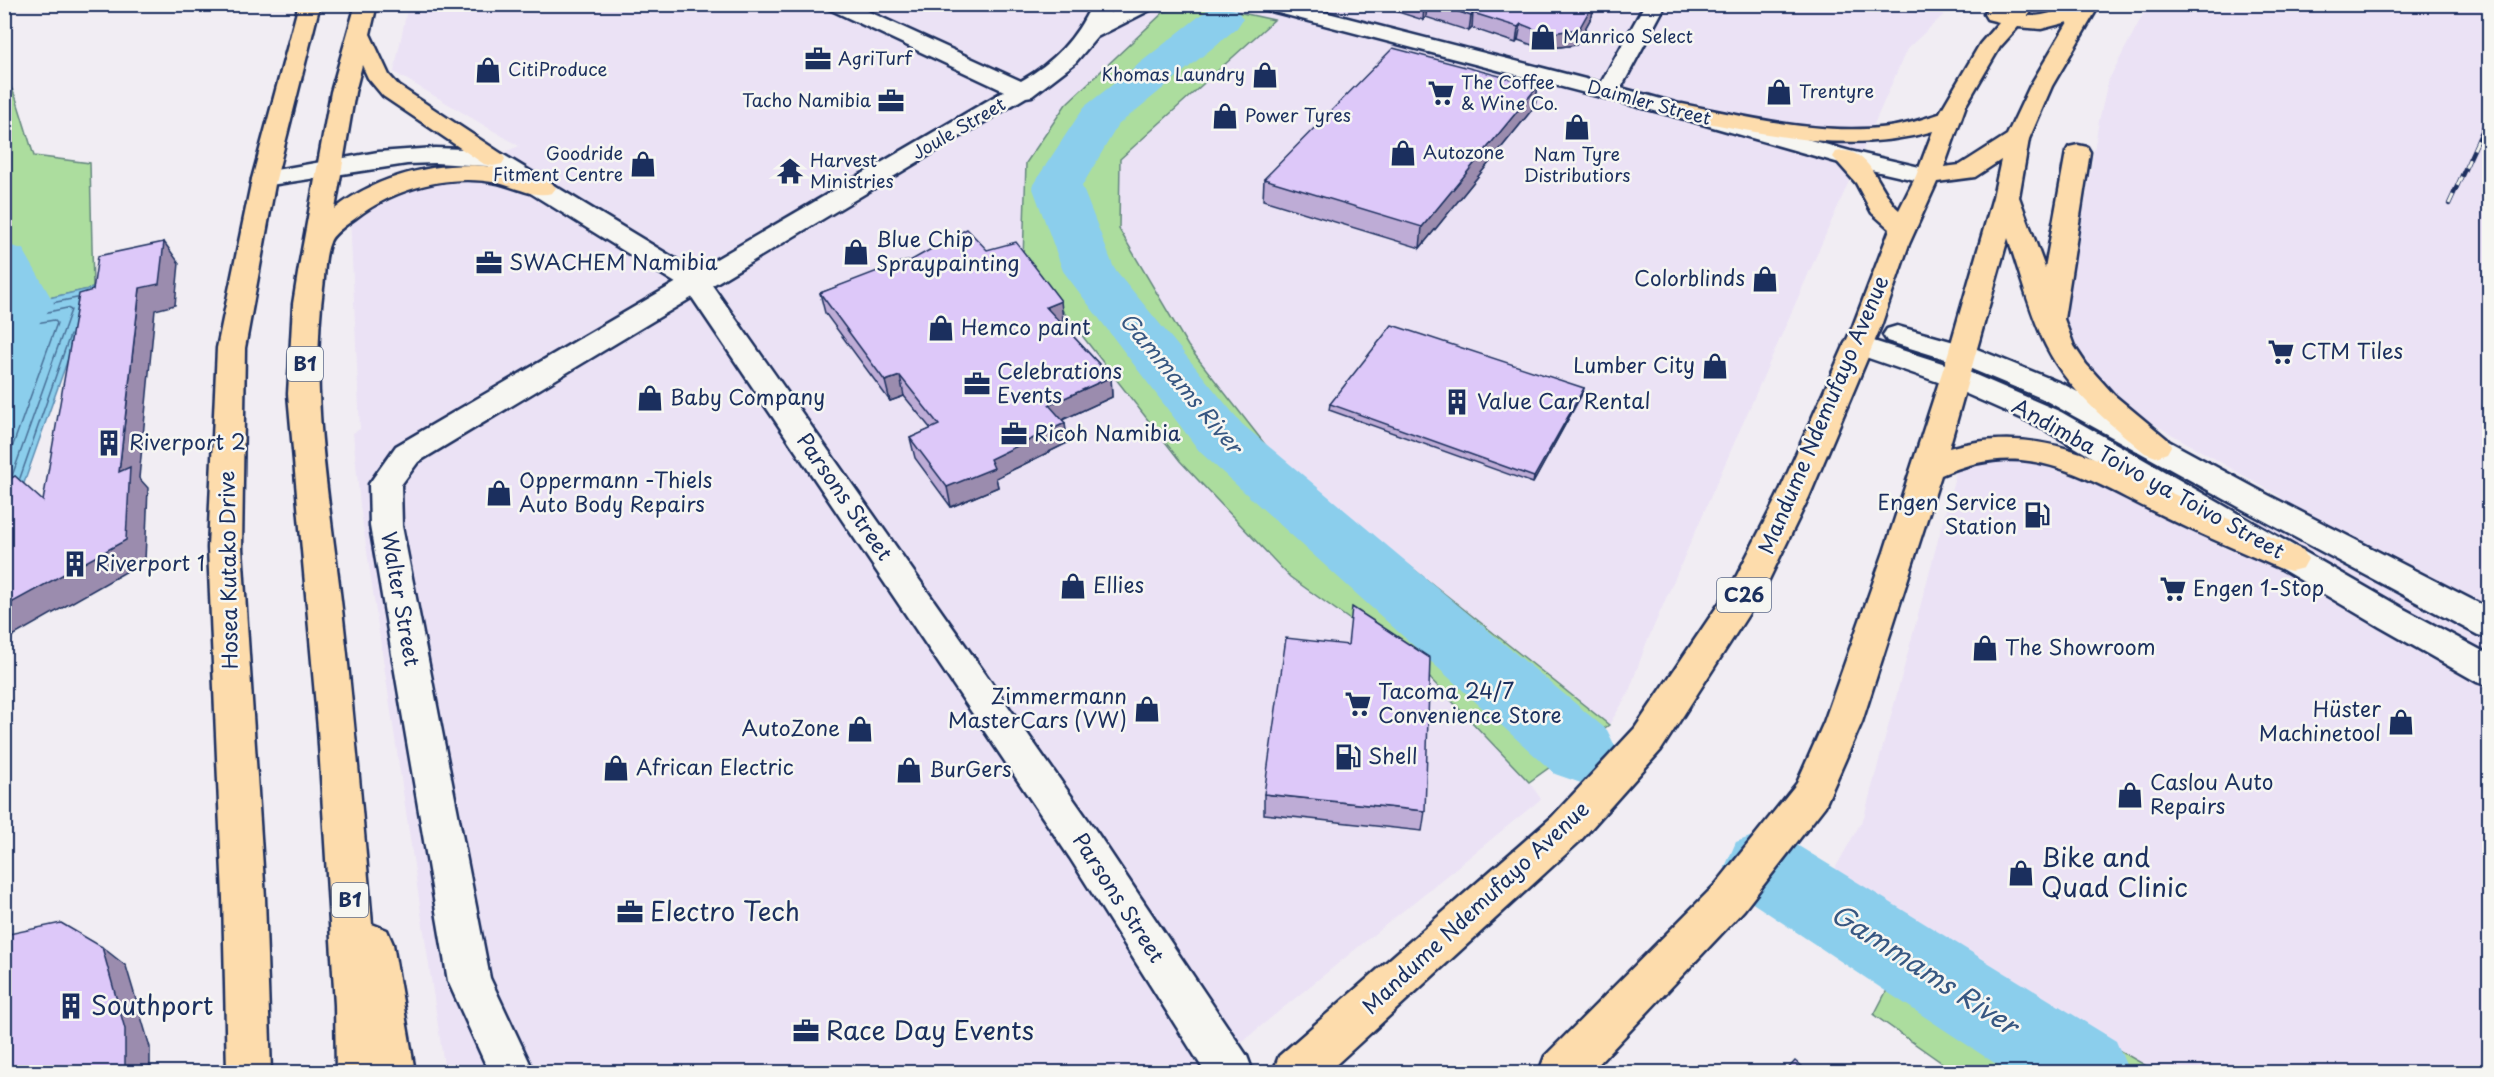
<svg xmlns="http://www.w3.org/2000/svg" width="2494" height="1077" font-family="'Playpen Sans',sans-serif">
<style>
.built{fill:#ebe2f5}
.green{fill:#acdd9e;stroke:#64867e;stroke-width:1.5}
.water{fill:#8bceec;stroke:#5e8eb3;stroke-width:1.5}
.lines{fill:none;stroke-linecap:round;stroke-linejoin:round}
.shore{stroke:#486f97;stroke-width:1.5}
.river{fill:#8bceec;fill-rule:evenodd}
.minor-casing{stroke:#1b2f5e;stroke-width:5}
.tertiary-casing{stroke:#1b2f5e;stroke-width:5}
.primary-casing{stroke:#1b2f5e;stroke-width:5}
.minor{fill:#f6f6f2;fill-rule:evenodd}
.tertiary{fill:#f6f6f2;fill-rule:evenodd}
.primary{fill:#fddcac;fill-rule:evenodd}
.rail-casing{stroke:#1b2f5e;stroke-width:4.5}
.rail{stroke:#f6f6f2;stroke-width:3;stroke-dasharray:10;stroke-linecap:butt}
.wall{fill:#beacd6;stroke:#1b2f5e;stroke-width:1.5}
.shaded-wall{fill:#9b8cae;stroke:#1b2f5e;stroke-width:1.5}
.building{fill:#ddc8f9;stroke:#1b2f5e;stroke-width:1.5}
.labels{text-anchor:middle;stroke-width:5;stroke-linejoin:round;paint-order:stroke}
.far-poi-label{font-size:18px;fill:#1b2f5e;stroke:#f6f6f2;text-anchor:start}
.far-street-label{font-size:18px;fill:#1b2f5e;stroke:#f6f6f2}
.shield{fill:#f6f6f2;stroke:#5d6b8a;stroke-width:1.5}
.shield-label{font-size:20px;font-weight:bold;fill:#1b2f5e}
.poi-label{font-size:21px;fill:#1b2f5e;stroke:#f6f6f2;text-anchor:start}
.street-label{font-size:21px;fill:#1b2f5e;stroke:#f6f6f2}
.water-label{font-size:22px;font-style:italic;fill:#375782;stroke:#f6f6f2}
.near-poi-label{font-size:26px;fill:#1b2f5e;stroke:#f6f6f2;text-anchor:start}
.near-water-label{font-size:27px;font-style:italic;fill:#375782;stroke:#f6f6f2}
</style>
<rect width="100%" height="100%" fill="#f1edf3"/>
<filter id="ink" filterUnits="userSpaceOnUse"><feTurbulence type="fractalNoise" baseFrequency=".0167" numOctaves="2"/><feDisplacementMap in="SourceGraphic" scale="12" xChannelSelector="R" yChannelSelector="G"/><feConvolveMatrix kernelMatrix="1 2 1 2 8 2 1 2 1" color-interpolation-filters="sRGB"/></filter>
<g filter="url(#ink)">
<!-- built -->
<g class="built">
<path d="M408,5H1954L1907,49L1646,644L1628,694L1609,725L1278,461L1188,346L1119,229L1120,159L1273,20L1026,163L1426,674L1529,782L1541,799L1256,1030L1209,1072H445L360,505L353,433L360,429L350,217L519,146L394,72Z"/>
<path d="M2148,5H2489V1072H2157L1828,881L1864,817L1958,465L2022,459L2094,483L2231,551L2281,497L2119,404L2064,329L2099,121L2108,81Z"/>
</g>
<!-- green -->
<g class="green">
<path d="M1210,6L1274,20L1120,159L1119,229L1188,346L1278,461L1609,725L1529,782L1426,674L1290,577L1180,461L1023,260L1026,163L1066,104L1165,11Z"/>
<path d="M4,72L16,98L34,156L90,163L93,288L27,303L5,260Z"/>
<path d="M1916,934L2157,1072H1955L1874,1015Z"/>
</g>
<!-- water -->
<path class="water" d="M4,260L27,303L93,288L23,486L4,496Z"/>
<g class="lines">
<!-- shore -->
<g class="shore">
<path d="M4,273L26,308L77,298"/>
<path d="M4,289L17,309L29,316L67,308L71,310L12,476"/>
<path d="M4,308C17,327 33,324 54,320L57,323L4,470"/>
<path d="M20,478L70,335"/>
</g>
<!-- river -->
<g class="river">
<path d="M1222,6L1237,10L1243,19L1237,28L1118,125L1082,186L1114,268L1242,424L1607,730L1618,752L1607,774L1581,783L1555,774L1200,452L1063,271L1032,186L1084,107L1207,10Z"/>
<path d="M4,244L23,249L54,303L24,344L4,349Z"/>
<path d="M1764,832L1792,842L2116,1041L2129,1072H2008L1736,892L1725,867L1736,842Z"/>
</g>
<!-- minor casing -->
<g class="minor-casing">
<g id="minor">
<path d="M824,4H852L1021,81C1054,62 1076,39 1092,4H1113L1110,13L1126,4H1157L1154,8L1097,37L1075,63L1032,96L1026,97L418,462L401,485L402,526L490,978L534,1072H489L448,981L370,526L369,484L396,446L1004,91L827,8Z"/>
<path d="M1256,4H1293L1601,83L1645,4H1666L1621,88L1850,151L1937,171L1940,176L1937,181L1928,183L1836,162L1674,116L1259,8Z"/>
</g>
</g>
<!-- tertiary casing -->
<g class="tertiary-casing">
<g id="tertiary">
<path d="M435,148L464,149L502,154L707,278L1098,834L1247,1056L1253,1072H1205L1070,858L687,290L487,166L435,163L407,164L264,186L255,184L252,179L255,174L264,172L378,152Z"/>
<path d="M1897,326L1972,347L2063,384L2268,495L2490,609V638L2478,635L2246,511L2041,398L1952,361L1887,341L1883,335L1887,329Z"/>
<path d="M1858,336L1964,370L2061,412L2404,609L2490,655V686L2477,682L2380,627L2039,426L1944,384L1848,351L1844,345L1848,339Z"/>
</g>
</g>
<!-- primary casing -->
<g class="primary-casing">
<g id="primary">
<path d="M299,4H320L276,179L245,348L242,548L265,898L271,1072H227L223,898L208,548L217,348L252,179Z"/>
<path d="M356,4H377L370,34L389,75L399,86L502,154L505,159L502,164L493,166L484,164L383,96L368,78L362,65L355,92L335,209C377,175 441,160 493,167C513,170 533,178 552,183L556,188L552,193C534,198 515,187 498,183C450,173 395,188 357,217C349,223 333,233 330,242C324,256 325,274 323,288C309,395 330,503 342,609C354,714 363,819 372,924L387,930L393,944L415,1072H336L335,1005L318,729L288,394L293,304L300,261L331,92Z"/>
<path d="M2014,4H2036L2027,16C2045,17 2059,10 2075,5C2083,3 2092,4 2100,4L2052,86L2029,139L2019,197L2045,268L2066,152L2069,147L2078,145L2087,147L2090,152L2064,319L2074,346L2086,364L2114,395L2167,439L2171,446L2167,453L2156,457L2145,453C2108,422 2068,391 2046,346C2031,316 2019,271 2008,238L1949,448C2040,422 2105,462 2184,499C2223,517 2263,534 2303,550L2308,559L2303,568L2291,571L2279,568C2238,550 2197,533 2157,513C2115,493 2069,464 2021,460C1992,458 1967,464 1941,475L1862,722L1825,806L1744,910L1591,1072H1539L1545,1056L1716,884L1797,783L1824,722L1884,552L1948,354L1993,197L2001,160L1975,177L1937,182L1909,244L1881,326L1809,497L1764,590L1661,750L1580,841L1328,1072H1273L1279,1056L1552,817L1635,728L1733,583L1777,497L1853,326L1890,229L1872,213L1856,183L1833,157L1836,152C1870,143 1880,194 1899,210L1916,176L1933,131C1849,155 1766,134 1682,118L1674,116L1670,111L1674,106L1682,104C1749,117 1820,136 1889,127C1906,125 1923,119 1939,114L1980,44L1999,22L1987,19L1984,14L1987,9L1995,8L2008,11ZM2068,22L2030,86L2007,135L1960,165L1944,167L1966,105L2000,47L2018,27L2041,29Z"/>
</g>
</g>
<!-- minor -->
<use href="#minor" class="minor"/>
<!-- tertiary -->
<use href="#tertiary" class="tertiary"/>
<!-- primary -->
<use href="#primary" class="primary"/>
<!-- rail casing -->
<g class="rail-casing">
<path id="rail" d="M2449,204L2490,114"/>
</g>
<!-- rail -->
<use href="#rail" class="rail"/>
</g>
<!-- wall -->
<g class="wall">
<path d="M1373,4H1594L1592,16L1576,45L1543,49L1518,40L1516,43L1472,28L1469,31L1426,17L1423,20Z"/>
<path d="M1538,86L1535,106L1420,248L1263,200L1264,179Z"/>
<path d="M987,250L1063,320L1060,322L1111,377L1112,397L1062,420L1065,423L1067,443L996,478L998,487L951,507L915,458L910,438L931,429L904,396L890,401L825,313L820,293L910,261Z"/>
<path d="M1584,388L1582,394L1533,483L1329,410L1330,404Z"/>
<path d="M1264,794L1425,811L1422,831L1264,814Z"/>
</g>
<!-- shaded-wall -->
<g class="shaded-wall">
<path d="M1424,4H1427L1426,17L1423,20Z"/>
<path d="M1593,4H1594L1592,16L1576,45L1543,49L1546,34Z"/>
<path d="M1473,13L1472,28L1469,31L1471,16Z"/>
<path d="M1521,24L1518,40L1516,43L1518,27Z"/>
<path d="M1538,86L1535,106L1420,248L1422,227Z"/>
<path d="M164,242L179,263L175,305L155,310L139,478L148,488L145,561L4,641V607L119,472L140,288Z"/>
<path d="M1061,301L1063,320L1048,327L1046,307Z"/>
<path d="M900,376L904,396L890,401L885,381Z"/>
<path d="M1111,377L1112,397L1051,425L1049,405Z"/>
<path d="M1584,388L1582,394L1533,483L1534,477Z"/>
<path d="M1065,423L1067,443L996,478L998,487L951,507L947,487L990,459Z"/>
<path d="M102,947L126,966L150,1047V1072H125Z"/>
</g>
<!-- building -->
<g class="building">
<path d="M1436,4H1593L1579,29L1546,34L1521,24L1518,27L1473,13L1471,16Z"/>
<path d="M1393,48L1538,86L1422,227L1264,179Z"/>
<path d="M967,229L987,250L1016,242L1061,301L1046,307L1111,377L1049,405L1065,423L990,459L994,468L947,487L910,438L939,425L900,376L885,381L820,293L901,262L910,261Z"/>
<path d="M164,242L159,284L140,288L119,472L130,467L126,540L4,607V482L15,476L43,501L79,294L93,290L98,256Z"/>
<path d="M1392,325L1584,388L1534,477L1330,404Z"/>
<path d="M1352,607L1430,658L1425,811L1264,794L1286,638L1348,645Z"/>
<path d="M61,923L102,947L125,1029V1072H4V935Z"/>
<path d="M1795,1061L1808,1072H1785Z"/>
</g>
</g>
<!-- icons -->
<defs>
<g id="shop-bare" transform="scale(2.07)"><path d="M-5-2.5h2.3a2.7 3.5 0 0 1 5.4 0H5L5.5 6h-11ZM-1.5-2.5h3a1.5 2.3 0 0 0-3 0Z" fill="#1b2f5e" stroke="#f6f6f2" stroke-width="2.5" paint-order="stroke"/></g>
<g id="office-bare" transform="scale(2.07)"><path d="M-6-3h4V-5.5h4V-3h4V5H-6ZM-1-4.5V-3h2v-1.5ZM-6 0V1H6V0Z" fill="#1b2f5e" stroke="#f6f6f2" stroke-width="2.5" paint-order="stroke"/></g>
<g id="supermarket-bare" transform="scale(2.07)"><path d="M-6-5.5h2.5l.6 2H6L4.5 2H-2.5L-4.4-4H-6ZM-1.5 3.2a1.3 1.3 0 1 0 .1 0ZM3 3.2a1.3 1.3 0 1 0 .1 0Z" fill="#1b2f5e" stroke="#f6f6f2" stroke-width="2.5" paint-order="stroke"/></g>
<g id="temple-bare" transform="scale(2.07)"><path d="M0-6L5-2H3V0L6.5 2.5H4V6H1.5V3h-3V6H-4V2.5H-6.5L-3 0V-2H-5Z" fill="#1b2f5e" stroke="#f6f6f2" stroke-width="2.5" paint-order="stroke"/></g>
<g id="building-bare" transform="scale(2.07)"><path d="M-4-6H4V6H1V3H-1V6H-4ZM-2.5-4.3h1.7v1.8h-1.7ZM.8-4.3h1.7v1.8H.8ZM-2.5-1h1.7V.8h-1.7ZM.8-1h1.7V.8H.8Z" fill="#1b2f5e" stroke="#f6f6f2" stroke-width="2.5" paint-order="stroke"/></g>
<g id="fuel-bare" transform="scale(2.07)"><path d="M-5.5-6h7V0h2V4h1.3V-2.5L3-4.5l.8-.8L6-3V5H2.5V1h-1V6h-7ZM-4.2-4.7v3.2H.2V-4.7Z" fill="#1b2f5e" stroke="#f6f6f2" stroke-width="2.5" paint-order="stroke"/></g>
</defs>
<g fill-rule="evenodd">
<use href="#shop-bare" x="1543" y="37"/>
<use href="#office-bare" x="818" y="59"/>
<use href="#shop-bare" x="488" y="70"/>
<use href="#shop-bare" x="1265" y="75"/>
<use href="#shop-bare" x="1779" y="92"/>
<use href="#supermarket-bare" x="1441" y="93"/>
<use href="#office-bare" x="891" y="101"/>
<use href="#shop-bare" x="1225" y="116"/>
<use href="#shop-bare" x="1577" y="127"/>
<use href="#shop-bare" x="1403" y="153"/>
<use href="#shop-bare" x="643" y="164"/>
<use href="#temple-bare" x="790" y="171"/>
<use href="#shop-bare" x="856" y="252"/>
<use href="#office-bare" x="489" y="263"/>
<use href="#shop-bare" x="1765" y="279"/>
<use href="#shop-bare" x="941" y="328"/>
<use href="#supermarket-bare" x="2281" y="352"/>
<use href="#shop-bare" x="1715" y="366"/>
<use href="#office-bare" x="977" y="384"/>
<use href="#shop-bare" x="650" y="398"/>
<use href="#building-bare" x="1457" y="402"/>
<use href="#office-bare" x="1014" y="434"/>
<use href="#building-bare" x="109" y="443"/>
<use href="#shop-bare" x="499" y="493"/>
<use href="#fuel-bare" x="2037" y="515"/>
<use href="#building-bare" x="75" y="564"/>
<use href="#shop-bare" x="1073" y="586"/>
<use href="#supermarket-bare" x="2173" y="589"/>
<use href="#shop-bare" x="1985" y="648"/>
<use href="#supermarket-bare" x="1358" y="704"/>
<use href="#shop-bare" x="1147" y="709"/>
<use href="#shop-bare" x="2401" y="722"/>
<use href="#shop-bare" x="860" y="729"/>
<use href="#fuel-bare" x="1348" y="757"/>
<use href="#shop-bare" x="616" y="768"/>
<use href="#shop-bare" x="909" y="770"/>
<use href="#shop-bare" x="2130" y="795"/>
<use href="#shop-bare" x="2021" y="873"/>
<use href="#office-bare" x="630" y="912"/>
<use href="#building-bare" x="71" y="1006"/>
<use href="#office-bare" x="806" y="1031"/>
</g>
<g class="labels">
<!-- far-poi labels -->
<g class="far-poi-label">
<text x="1563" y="43">Manrico Select</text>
<text x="838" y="65">AgriTurf</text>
<text x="508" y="76">CitiProduce</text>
<text x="1245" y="81" text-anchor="end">Khomas Laundry</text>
<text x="1461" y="89">The Coffee<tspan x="1461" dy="21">&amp; Wine Co.</tspan></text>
<text x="1799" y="98">Trentyre</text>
<text x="871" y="107" text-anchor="end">Tacho Namibia</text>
<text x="1245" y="122">Power Tyres</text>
<text x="1423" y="159">Autozone</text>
<text x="623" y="160" text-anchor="end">Goodride<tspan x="623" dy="21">Fitment Centre</tspan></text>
<text x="1577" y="161" text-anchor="middle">Nam Tyre<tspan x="1577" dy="21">Distributiors</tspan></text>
<text x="810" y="167">Harvest<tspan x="810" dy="21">Ministries</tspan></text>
</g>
<!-- far-street labels -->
<g class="far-street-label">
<text transform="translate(1649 103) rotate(15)" y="6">Daimler Street</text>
<text transform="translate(959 129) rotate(-30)" y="6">Joule Street</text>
</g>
<!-- shield labels -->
<g class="shield">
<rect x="287" y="347" width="36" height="34" rx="4.5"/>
<rect x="1717" y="578" width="54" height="34" rx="4.5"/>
<rect x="332" y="883" width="36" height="34" rx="4.5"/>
</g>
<g class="shield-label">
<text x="305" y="371">B1</text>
<text x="1744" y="602">C26</text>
<text x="350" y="907">B1</text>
</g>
<!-- poi labels -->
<g class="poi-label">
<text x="876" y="247">Blue Chip<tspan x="876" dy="24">Spraypainting</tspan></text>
<text x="509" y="270">SWACHEM Namibia</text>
<text x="1745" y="286" text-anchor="end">Colorblinds</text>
<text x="961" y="335">Hemco paint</text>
<text x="2301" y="359">CTM Tiles</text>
<text x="1695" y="373" text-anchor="end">Lumber City</text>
<text x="997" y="379">Celebrations<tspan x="997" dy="24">Events</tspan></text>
<text x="670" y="405">Baby Company</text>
<text x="1477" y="409">Value Car Rental</text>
<text x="1034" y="441">Ricoh Namibia</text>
<text x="129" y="450">Riverport 2</text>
<text x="519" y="488">Oppermann -Thiels<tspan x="519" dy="24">Auto Body Repairs</tspan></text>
<text x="2017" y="510" text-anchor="end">Engen Service<tspan x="2017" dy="24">Station</tspan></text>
<text x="95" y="571">Riverport 1</text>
<text x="1093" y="593">Ellies</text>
<text x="2193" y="596">Engen 1-Stop</text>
<text x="2005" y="655">The Showroom</text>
<text x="1378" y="699">Tacoma 24/7<tspan x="1378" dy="24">Convenience Store</tspan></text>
<text x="1127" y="704" text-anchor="end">Zimmermann<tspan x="1127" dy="24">MasterCars (VW)</tspan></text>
<text x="2381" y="717" text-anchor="end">Hüster<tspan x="2381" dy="24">Machinetool</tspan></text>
<text x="840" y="736" text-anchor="end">AutoZone</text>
<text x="1368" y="764">Shell</text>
<text x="636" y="775">African Electric</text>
<text x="929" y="777">BurGers</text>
<text x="2150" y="790">Caslou Auto<tspan x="2150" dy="24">Repairs</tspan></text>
</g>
<!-- street labels -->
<g class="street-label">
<text transform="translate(1824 415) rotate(-67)" y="7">Mandume Ndemufayo Avenue</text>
<text transform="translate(2148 479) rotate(29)" y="7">Andimba Toivo ya Toivo Street</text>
<text transform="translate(844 497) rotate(55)" y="7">Parsons Street</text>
<text transform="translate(229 570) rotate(-91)" y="7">Hosea Kutako Drive</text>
<text transform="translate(400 599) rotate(80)" y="7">Walter Street</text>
<text transform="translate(1118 898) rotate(57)" y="7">Parsons Street</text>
<text transform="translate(1476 908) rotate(-43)" y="7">Mandume Ndemufayo Avenue</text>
</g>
<!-- water labels -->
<g class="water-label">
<text transform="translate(1181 383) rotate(50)" y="8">Gammams River</text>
</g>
<!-- near-poi labels -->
<g class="near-poi-label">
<text x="2041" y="867">Bike and<tspan x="2041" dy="30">Quad Clinic</tspan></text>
<text x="650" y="921">Electro Tech</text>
<text x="91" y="1015">Southport</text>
<text x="826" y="1040">Race Day Events</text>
</g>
<!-- near-water labels -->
<g class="near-water-label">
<text transform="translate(1924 970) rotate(33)" y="9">Gammams River</text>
</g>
</g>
<!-- margin -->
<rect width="2494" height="1077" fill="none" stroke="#f6f6f2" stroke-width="24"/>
<rect x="12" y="12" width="2470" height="1053" fill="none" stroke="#1b2f5e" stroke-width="2" filter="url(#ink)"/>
</svg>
